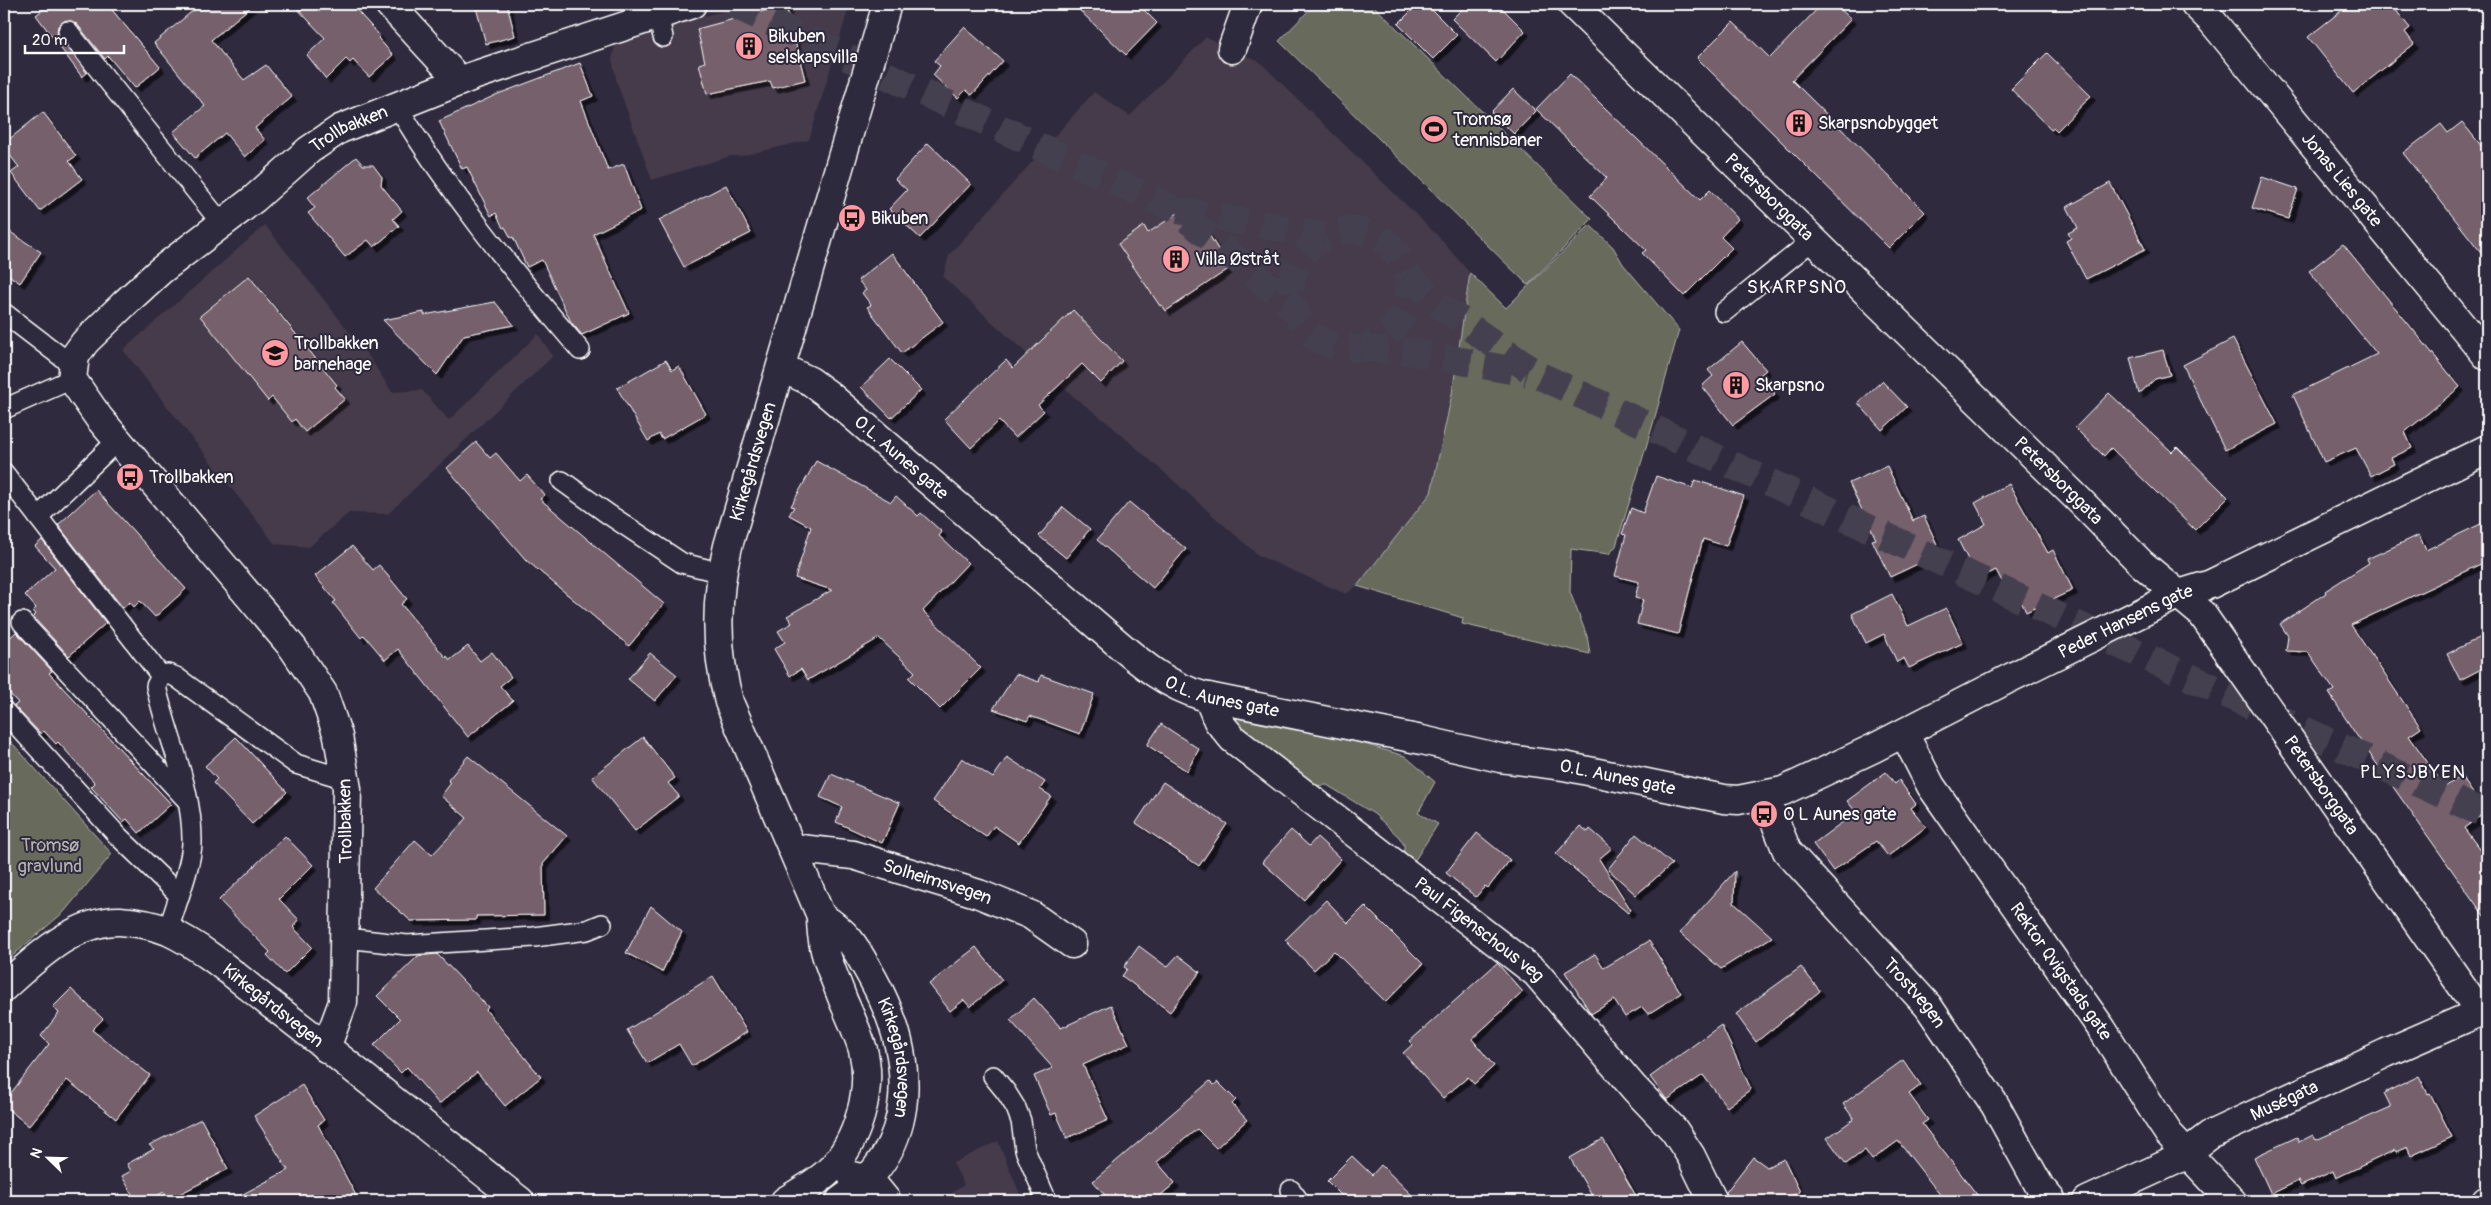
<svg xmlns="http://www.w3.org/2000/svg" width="2491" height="1205" font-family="Pangolin,sans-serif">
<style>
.built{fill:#443a4b}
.green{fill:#676a5c;stroke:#b3b4ae}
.building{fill:#75616c;stroke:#fff;filter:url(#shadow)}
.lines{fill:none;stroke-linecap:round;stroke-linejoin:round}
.primary-tunnel{stroke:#443f50;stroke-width:28;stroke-dasharray:28 14;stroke-linecap:butt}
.lane-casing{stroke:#fff;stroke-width:22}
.street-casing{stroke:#fff;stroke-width:31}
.secondary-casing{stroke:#fff;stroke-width:31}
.lane{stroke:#2f2a3d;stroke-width:19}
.street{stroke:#2f2a3d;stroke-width:28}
.secondary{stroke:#2f2a3d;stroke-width:28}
.labels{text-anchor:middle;stroke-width:4;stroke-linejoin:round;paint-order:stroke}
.poi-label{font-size:18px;fill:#fff;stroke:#2f2a3d;text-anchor:start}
.street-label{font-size:18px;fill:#fff;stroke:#2f2a3d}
.park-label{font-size:18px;fill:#b3b4ae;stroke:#2f2a3d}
.neighbourhood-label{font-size:19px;letter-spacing:1px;fill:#fff;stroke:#2f2a3d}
</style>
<defs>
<filter id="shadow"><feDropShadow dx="4.5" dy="4.5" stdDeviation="0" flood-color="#0009"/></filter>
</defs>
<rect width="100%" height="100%" fill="#2f2a3d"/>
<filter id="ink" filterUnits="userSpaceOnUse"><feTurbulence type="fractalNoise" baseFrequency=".02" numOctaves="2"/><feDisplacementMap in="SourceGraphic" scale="10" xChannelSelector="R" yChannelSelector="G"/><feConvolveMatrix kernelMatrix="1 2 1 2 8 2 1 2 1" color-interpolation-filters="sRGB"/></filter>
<g filter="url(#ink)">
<!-- built -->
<g class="built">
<path d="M754,4H850L809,140L741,156H731L652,180L617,83L612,59L615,45L621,39L640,31Z"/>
<path d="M1206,37L1260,62L1437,235L1470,273L1452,394L1431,493L1357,586L1346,594L1259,556L1109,424L1074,397L943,277L949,255L1094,92L1130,116Z"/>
<path d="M265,225L370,358L392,392L422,390L449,420L538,334L553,356L388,514L349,513L309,547L275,544L123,350Z"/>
<path d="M998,1141L1023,1201H957L952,1193L964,1185L953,1163Z"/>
</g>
<!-- green -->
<g class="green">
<path d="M1315,4H1372L1592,219L1528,285L1279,41Z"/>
<path d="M1590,225L1613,247L1623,264L1679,330L1653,424L1616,546L1609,554L1571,549L1570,592L1587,636L1590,654L1462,624L1463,618L1357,586L1431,493L1452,394L1470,273L1506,308Z"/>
<path d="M1236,717L1289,729L1337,736L1405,756L1435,782L1418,813L1438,824L1415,860L1404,854V845L1399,837L1374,814L1327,785L1310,786L1233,723Z"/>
<path d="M4,734L112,854L64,912L4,963Z"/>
</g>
<!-- building -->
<g class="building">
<path d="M51,4H107L160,67L135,88L108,56L105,59L77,24L66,20L58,26L57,33L87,73L82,77L36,15Z"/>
<path d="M201,4H254L211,40L244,80L266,65L292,97L255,128L265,140L245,157L225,133L195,158L173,132L205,106L154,43Z"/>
<path d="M293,4H351L380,36L378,38L393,55L369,77L353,60L350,63L346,59L326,79L307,55L325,38Z"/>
<path d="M475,4H507L515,36L486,44Z"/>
<path d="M1073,4H1138L1157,23L1126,55Z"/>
<path d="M1418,4H1426L1457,35L1433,59L1398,24Z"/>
<path d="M1467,4H1498L1525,31L1496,62L1452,19Z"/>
<path d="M1822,4H1835L1851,19L1792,80L1925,212L1889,248L1697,58L1733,22L1770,58Z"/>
<path d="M2350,4H2391L2410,28L2405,32L2414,44L2353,93L2308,37Z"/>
<path d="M786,5L805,80L773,88L770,81L707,94L699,64L705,62L697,29Z"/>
<path d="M964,27L1003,61L972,95L966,90L958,98L933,75L940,66L934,61Z"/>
<path d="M2047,53L2091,96L2057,131L2054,128L2051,130L2011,89Z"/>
<path d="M580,63L593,96L581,101L608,170L624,164L641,210L593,234L629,313L582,335L571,322L542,260L527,267L513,237L511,238L505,227L503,228L496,213L491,216L467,167L462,169L439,121L498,94Z"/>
<path d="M1570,74L1700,200L1710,190L1738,219L1721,237L1732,248L1684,296L1642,253L1646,250L1590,196L1607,178L1536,109Z"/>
<path d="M1513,89L1536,111L1514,134L1491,112Z"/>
<path d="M43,112L76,156L69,161L82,179L40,211L11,173L19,167L5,149L11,145L7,141Z"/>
<path d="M2462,122L2487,153V260L2403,153L2441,124L2448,133Z"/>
<path d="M928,143L971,184L920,238L889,209L907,190L895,179Z"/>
<path d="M356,157L363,165H373L382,177L381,185L402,211L393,219L399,226L374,247L368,240L345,257L308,213L315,208L307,198Z"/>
<path d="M2262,177L2298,189L2288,219L2252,208Z"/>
<path d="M2110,183L2145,249L2086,279L2066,241L2071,238L2068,233L2078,228L2067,207Z"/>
<path d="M726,185L751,233L684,267L659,220Z"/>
<path d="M1190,205L1230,268L1166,311L1162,305L1160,306L1118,244L1144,226L1148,233Z"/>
<path d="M4,228L41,252L20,283L4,272Z"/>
<path d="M2343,244L2460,387L2405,432L2412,448L2391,458L2394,464L2371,476L2356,448L2324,462L2293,395L2377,354L2309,271Z"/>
<path d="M892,253L943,322L902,353L867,307L871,305L862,293L866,290L858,280Z"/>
<path d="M249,276L337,385L335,387L345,399L305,432L295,419L292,422L272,397L268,401L200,316Z"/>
<path d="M495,302L514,325L464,335L437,375L383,320L424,312V315Z"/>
<path d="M1073,310L1122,361L1101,383L1082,364L1038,405L1044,411L1015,438L999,421L971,448L944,419L1006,360L1013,368Z"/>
<path d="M2233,339L2277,424L2225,450L2183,365Z"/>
<path d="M1742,342L1766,370L1760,375L1775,394L1733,425L1702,386L1713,376L1708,370Z"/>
<path d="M2163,350L2170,375L2155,379L2139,394L2130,358Z"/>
<path d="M890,359L921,390L891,418L861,387Z"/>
<path d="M666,360L672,370L679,366L706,414L662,439L659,434L648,441L617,388Z"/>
<path d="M1882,381L1907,407L1882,430L1858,403Z"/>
<path d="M2109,393L2172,452L2177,447L2228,497L2195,530L2111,448L2104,456L2075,428Z"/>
<path d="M476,442L490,458L496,453L520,481L527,475L545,495L540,499L664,604L629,646L526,560L447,468Z"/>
<path d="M816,461L891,502L896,496L918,516L921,513L942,532L939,536L968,563L923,611L981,668L940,709L909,678L915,672L879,638L808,680L801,669L790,676L774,649L785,642L778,631L792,623L787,616L832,590L795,578L811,527L789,515L794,507L791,506Z"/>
<path d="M1887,466L1913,521L1924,516L1941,553L1890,577L1872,540L1876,539L1849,483Z"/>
<path d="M1656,476L1692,488L1695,480L1744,496L1726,546L1703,539L1678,634L1637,624L1643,600L1635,598L1639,582L1615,576L1626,535L1622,534L1631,508L1643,513Z"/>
<path d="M2009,484L2048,553L2053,550L2073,590L2026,612L2018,595L2011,599L1996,570L1978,579L1958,540L1986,524L1975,503Z"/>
<path d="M96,490L186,589L155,617L140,601L134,607L130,602L123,608L58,525Z"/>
<path d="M1129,502L1186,549L1153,588L1097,540Z"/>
<path d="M1063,507L1090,529L1066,558L1039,536Z"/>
<path d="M2487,521V561L2351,625L2421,728L2409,736L2445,787L2461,776L2486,812L2464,828L2487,859V920L2355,733L2329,693L2334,690L2308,652L2286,651L2288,636L2280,624L2326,593L2325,591L2369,563L2367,559L2419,535L2426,550Z"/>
<path d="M42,540L106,623L69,656L33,617L36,614L33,611L36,608L25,595L55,568L35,546Z"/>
<path d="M352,546L373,570L379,565L407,599L401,604L446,658L447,656L450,660L468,646L480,661L492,652L511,677L500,686L513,701L468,737L398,649L385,660L364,635L361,638L333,603L336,601L315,576Z"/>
<path d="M1892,594L1908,626L1946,608L1963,643L1909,668L1904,658L1897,662L1884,634L1866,643L1852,614Z"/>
<path d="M16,632L52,671L49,673L171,804L139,833L127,819L123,822L91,787L95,783L58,742L56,744L44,731L41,734L14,706L18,703L4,687V643Z"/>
<path d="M2487,634V666L2460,680L2447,654Z"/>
<path d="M650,653L677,675L655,701L628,679Z"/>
<path d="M1016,674L1039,682L1041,675L1094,694L1080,734L1030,716L1027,721L993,709Z"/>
<path d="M1161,724L1199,749L1187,771L1147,745Z"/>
<path d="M236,737L287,792L252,824L213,783L217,779L205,766Z"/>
<path d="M643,737L675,778L668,783L679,796L635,831L592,777Z"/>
<path d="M468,756L567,836L543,864L544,915L476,916V920L411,921L373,888L415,840L432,855L467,818L441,796L451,783L448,780Z"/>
<path d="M1007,757L1045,782L1040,789L1051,796L1019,843L994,826L986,837L933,801L962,758L993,778Z"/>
<path d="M1886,772L1895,784L1899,780L1916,804L1911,808L1926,827L1888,856L1876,841L1833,871L1813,844L1856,812L1847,801Z"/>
<path d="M831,774L900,803L882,843L836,822L842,807L820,797Z"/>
<path d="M1163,782L1227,824L1199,866L1136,823Z"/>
<path d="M1580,826L1588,832L1590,829L1612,848L1599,859L1631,910L1628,913L1556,854Z"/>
<path d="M1291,830L1309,846L1317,837L1341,859L1304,900L1262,862Z"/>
<path d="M1477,833L1510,860L1488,888L1485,886L1476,897L1446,873Z"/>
<path d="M1636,834L1672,864L1636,895L1608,869Z"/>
<path d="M285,836L313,865L279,899L299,920L293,927L312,947L285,974L267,955L270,952L219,900Z"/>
<path d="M1735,871L1734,903L1772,937L1721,969L1680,933Z"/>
<path d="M1326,900L1348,923L1365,906L1423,964L1386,1002L1334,951L1314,970L1285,940Z"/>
<path d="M651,906L682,932L662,972L626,953Z"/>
<path d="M1649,941L1681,993L1648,1014L1642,1007L1625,1017L1614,1000L1591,1014L1565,972L1595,954L1604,968Z"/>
<path d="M1139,946L1167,967L1178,955L1200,972L1170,1012L1122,976L1127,969L1124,967Z"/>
<path d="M976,947L1002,980L970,1007L964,1000L950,1011L929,984Z"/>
<path d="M437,954L488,1007L486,1010L541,1077L505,1106L477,1072L439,1104L407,1067L401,1073L374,1045L400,1019L377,996L418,956Z"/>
<path d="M1497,963L1523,992L1472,1039L1494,1066L1474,1084L1468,1077L1443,1098L1403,1053L1413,1044L1410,1041Z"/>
<path d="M1801,967L1820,991L1756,1042L1736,1014Z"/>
<path d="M713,976L747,1032L692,1066L679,1044L647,1063L627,1030Z"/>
<path d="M71,989L103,1019L92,1030L150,1075L116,1119L67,1080L29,1126L4,1106V1102L49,1044L41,1036L59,1013L53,1007Z"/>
<path d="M1034,998L1061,1028L1111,1005L1129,1044L1083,1065L1108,1120L1067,1138L1056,1113L1051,1115L1034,1076L1053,1068L1010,1020Z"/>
<path d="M1721,1025L1751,1089L1727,1107L1703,1075L1667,1100L1650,1077Z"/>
<path d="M1903,1060L1921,1085L1909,1094L1928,1120L1922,1124L1982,1201H1945L1898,1141L1872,1160L1865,1150L1846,1164L1827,1138L1854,1119L1843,1104Z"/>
<path d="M2419,1076L2428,1094L2430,1093L2452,1137L2411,1156L2407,1147L2396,1152L2395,1150L2336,1178L2333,1171L2301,1186L2298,1181L2271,1194L2254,1157L2297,1137L2299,1142L2313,1135L2316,1140L2391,1107L2384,1093Z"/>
<path d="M1210,1081L1214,1085L1218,1082L1236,1100L1232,1104L1247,1120L1216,1148L1197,1129L1157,1162L1175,1183L1154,1201H1110L1093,1181Z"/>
<path d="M302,1085L324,1120L318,1125L359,1201H230L288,1170L254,1116Z"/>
<path d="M201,1119L228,1169L168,1200L164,1192L147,1201H136L122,1176L131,1171L127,1164L154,1149L149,1145Z"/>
<path d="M1603,1139L1639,1201H1595L1570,1158Z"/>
<path d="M1352,1156L1372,1175L1381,1165L1418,1201H1347L1327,1181Z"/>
<path d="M1753,1157L1767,1167L1784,1159L1800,1192L1780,1201H1728L1726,1192Z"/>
</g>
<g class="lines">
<!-- primary-tunnel -->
<g class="primary-tunnel">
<path d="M733,4L1174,209C1204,232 1233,256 1262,281C1272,290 1285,298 1293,309C1302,319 1304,330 1316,338C1328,346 1342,349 1356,348C1377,346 1393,332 1403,314C1410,301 1410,284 1405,270C1380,198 1274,232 1294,309"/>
<path d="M1178,210L1324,236"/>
<path d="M1407,275L1443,308L1536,374L2487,815"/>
<path d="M1360,348L1413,352L1527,373"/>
</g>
<!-- lane casing -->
<g class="lane-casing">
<g id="lane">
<path d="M658,14L663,37"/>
<path d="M68,31L222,224"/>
<path d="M397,106C451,195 512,270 580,350"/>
<path d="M1724,312L1814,239"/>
<path d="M4,313L72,365"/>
<path d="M4,409L72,379"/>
<path d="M4,473L161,676"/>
<path d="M562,481L608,514L682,563L722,573"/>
<path d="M38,517L118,440"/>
<path d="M22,622L185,798"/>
<path d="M4,711L118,836L178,894"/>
<path d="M168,931C175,906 191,868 192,843C193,788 167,738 156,686L161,676L168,674L176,677L296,764L345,779"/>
<path d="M346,938L407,945L534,937L587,930L602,924"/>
<path d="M993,1076L1006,1092L1016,1108L1021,1121L1025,1150L1047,1201"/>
<path d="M1291,1190L1299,1201"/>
</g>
</g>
<!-- street casing -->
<g class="street-casing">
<g id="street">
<path d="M389,4L460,81"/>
<path id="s1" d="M1572,4L2079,500L2142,564L2202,614L2480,1012"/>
<path id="s2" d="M2195,4L2212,21L2487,356"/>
<path d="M1232,49L1248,4"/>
<path id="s3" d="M782,368L810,381L829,395L1116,642C1143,665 1168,686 1203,696L1422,740L1500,758L1564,766L1724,799L1738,800L1783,791L1874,748L2008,679L2179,594L2211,584L2487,449"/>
<path id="s4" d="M1208,697L1218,721L1233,739L1536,973L1634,1088L1674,1130L1691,1156L1713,1201"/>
<path id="s5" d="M1904,733L1931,786L2102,1029L2159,1119L2169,1134L2232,1201"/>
<path id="s6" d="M1765,796L1787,851L1928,1006L1995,1105L2040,1187L2052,1201"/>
<path id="s7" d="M792,848L853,855L979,894L1031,915L1072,944"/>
<path id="s8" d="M326,1048L343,1002L347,789L338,736L323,693L293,648L99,418L72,379L75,356L85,342L124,304L160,271L254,199L309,150L340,129L473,76L692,4"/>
<path id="s9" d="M2087,1201L2178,1159L2210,1135L2386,1053L2487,1009"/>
<path d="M2486,1201H2487"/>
</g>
</g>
<!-- secondary casing -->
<g class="secondary-casing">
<g id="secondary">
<path id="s10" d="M821,916C851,935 856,949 873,979C915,1056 922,1148 840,1201"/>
<path id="s11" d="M4,987C35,959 75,920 120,921C136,922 153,925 168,931C207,949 242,982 276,1008C358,1071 438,1137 520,1201"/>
<path d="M852,1176L869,1179L887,1201"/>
<path id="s12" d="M785,1201C799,1192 817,1183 829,1171C858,1142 873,1090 863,1050C858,1033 850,1016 843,1000C831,967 821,952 821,916L729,702C715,650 715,598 728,546L887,4"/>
</g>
</g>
<!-- lane -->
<use href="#lane" class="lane"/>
<!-- street -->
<use href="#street" class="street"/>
<!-- secondary -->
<use href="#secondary" class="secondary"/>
</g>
</g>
<!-- icons -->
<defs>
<g id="building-disc" transform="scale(1.4375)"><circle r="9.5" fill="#ff9aa2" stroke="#2f2a3d"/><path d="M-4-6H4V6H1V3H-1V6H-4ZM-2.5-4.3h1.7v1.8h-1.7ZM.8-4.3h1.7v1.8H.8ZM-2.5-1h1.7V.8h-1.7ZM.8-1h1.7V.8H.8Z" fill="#111"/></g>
<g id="stadium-disc" transform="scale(1.4375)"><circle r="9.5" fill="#ff9aa2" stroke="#2f2a3d"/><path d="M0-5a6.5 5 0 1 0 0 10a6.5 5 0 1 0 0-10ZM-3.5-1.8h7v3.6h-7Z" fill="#111"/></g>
<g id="bus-disc" transform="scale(1.4375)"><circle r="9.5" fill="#ff9aa2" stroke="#2f2a3d"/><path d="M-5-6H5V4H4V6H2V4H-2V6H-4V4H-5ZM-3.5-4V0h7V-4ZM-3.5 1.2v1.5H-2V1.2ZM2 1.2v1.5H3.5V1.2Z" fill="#111"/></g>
<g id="school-disc" transform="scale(1.4375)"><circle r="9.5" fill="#ff9aa2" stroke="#2f2a3d"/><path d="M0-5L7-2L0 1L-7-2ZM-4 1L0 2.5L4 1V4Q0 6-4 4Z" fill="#111"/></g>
</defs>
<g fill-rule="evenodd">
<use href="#building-disc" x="749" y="46"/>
<use href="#building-disc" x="1799" y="123"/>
<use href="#stadium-disc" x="1434" y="129"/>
<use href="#bus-disc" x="852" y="218"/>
<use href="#building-disc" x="1176" y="259"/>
<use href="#school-disc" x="275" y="353"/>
<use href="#building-disc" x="1736" y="385"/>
<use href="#bus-disc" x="130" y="477"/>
<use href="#bus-disc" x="1764" y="814"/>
</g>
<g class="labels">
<!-- poi labels -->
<g class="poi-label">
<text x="768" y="42">Bikuben<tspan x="768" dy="21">selskapsvilla</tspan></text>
<text x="1453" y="125">Tromsø<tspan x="1453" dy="21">tennisbaner</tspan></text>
<text x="1818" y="129">Skarpsnobygget</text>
<text x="871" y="224">Bikuben</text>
<text x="1195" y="265">Villa Østråt</text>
<text x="294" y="349">Trollbakken<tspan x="294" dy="21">barnehage</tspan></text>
<text x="1755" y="391">Skarpsno</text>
<text x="149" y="483">Trollbakken</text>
<text x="1783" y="820">O L Aunes gate</text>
</g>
<!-- street labels -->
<g class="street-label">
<text dy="6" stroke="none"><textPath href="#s8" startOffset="1145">Trollbakken</textPath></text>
<text dy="6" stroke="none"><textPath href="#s2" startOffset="229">Jonas Lies gate</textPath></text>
<text dy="6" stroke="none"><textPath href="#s1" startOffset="276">Petersborggata</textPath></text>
<text dy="6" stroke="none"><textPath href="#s3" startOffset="150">O.L. Aunes gate</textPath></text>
<text dy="6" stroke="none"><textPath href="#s12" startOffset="804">Kirkegårdsvegen</textPath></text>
<text dy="6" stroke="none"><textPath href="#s1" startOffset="681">Petersborggata</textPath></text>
<text dy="6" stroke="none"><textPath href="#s3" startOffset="1510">Peder Hansens gate</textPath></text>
<text dy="6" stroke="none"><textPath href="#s3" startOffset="555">O.L. Aunes gate</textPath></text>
<text dy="6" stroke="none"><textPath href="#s3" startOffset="959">O.L. Aunes gate</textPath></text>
<text dy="6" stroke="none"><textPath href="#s1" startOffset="1086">Petersborggata</textPath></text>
<text transform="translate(345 821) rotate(-91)" y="6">Trollbakken</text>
<text dy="6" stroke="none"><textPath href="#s7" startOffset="150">Solheimsvegen</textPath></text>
<text dy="6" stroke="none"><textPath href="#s4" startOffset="361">Paul Figenschous veg</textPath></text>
<text dy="6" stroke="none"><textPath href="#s5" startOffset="286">Rektor Qvigstads gate</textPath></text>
<text dy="6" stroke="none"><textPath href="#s6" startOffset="250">Trostvegen</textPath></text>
<text dy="6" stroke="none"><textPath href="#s11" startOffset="315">Kirkegårdsvegen</textPath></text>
<text dy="6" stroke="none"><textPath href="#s10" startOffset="166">Kirkegårdsvegen</textPath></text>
<text dy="6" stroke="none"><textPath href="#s9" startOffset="222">Muségata</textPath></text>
</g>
<!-- park labels -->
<g class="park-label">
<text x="50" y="851">Tromsø<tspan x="50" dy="21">gravlund</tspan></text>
</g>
<!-- neighbourhood labels -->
<g class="neighbourhood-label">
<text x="1797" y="293">SKARPSNO</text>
<text x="2413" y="778">PLYSJBYEN</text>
</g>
</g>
<!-- margin -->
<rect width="2491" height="1205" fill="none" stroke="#2f2a3d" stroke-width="20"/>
<rect x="10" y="10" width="2471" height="1185" fill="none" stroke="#fff" stroke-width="2" filter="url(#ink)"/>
<!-- north arrow -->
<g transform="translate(48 1158) rotate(293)" stroke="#2f2a3d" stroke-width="4" paint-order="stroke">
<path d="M0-4L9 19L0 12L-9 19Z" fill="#ffffff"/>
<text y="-8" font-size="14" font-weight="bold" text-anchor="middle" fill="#ffffff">N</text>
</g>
<!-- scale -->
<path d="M25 45v8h99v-8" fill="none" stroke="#ffffff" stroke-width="2.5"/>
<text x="32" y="45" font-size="15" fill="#ffffff" stroke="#2f2a3d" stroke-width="4" paint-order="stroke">20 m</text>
</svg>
